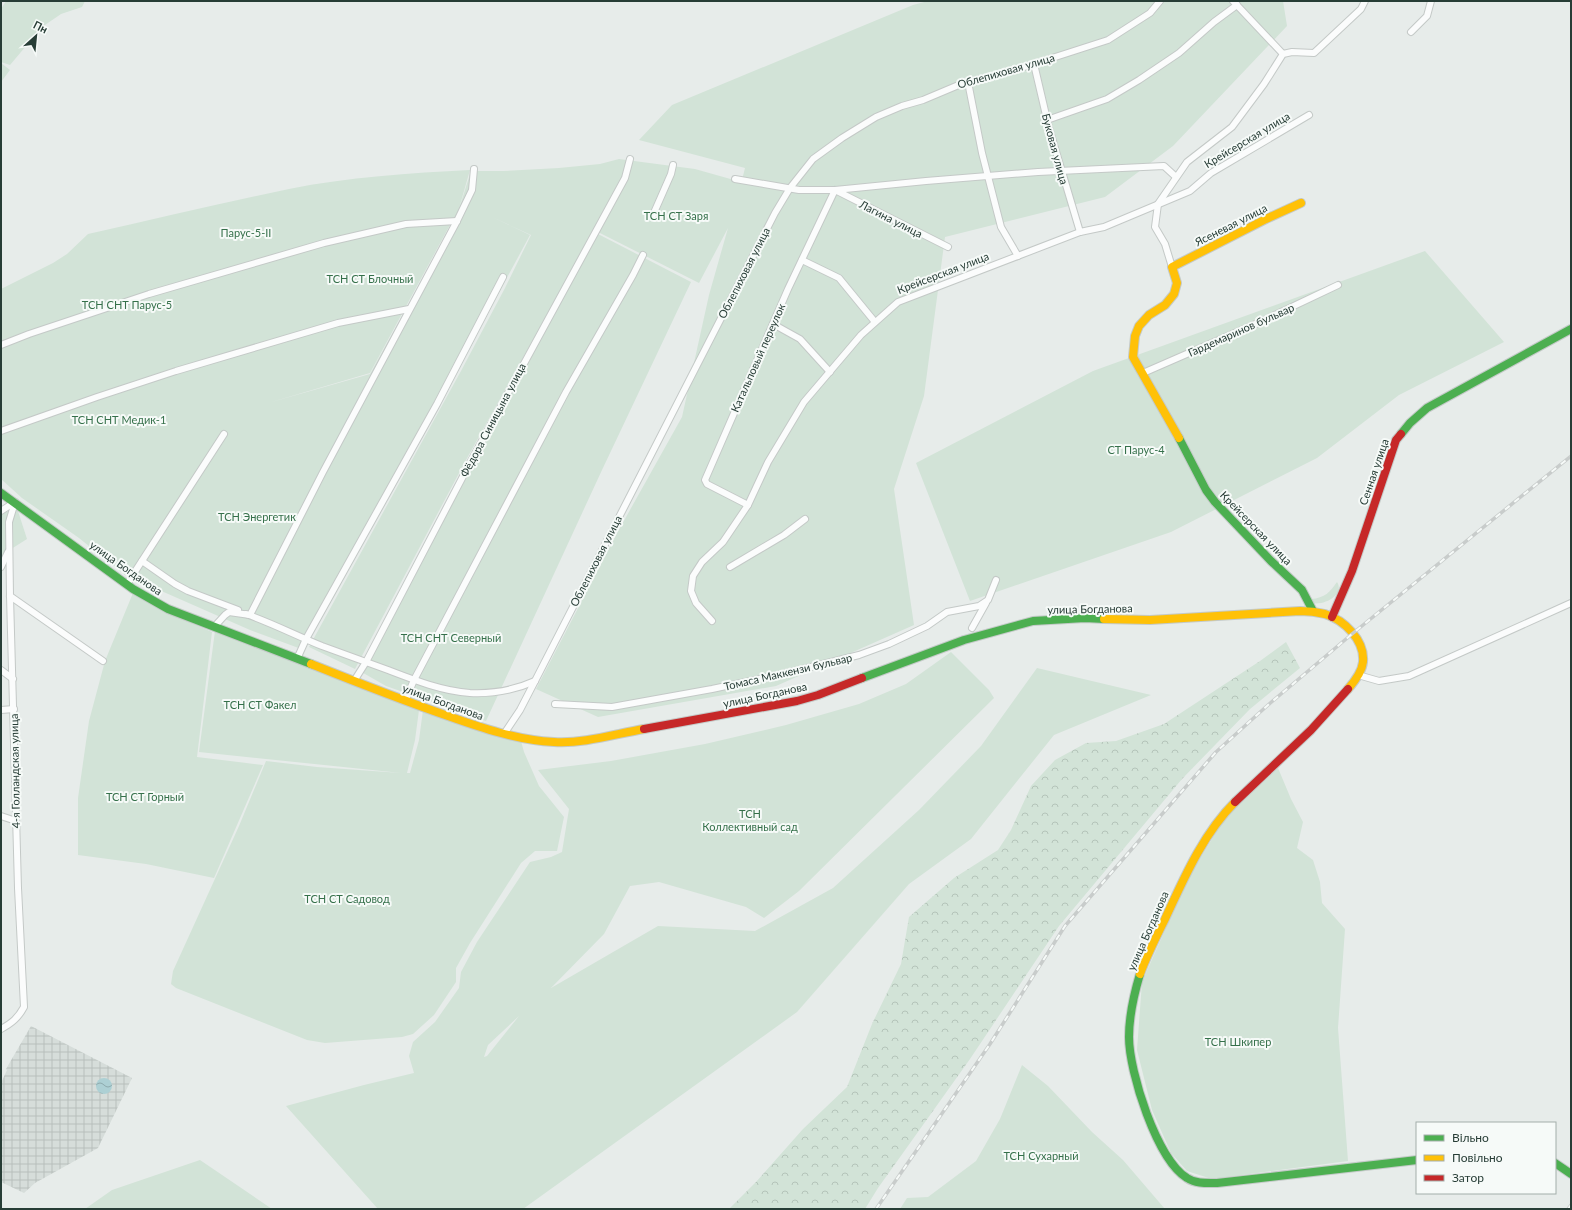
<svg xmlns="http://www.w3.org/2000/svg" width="1572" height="1210" font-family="Lato,sans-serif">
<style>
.industrial{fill:url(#industrial-grid)}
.green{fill:#d2e3d7;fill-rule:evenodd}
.forest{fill:url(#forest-crowns)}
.water{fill:url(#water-waves)}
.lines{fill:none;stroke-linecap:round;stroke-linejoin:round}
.street-casing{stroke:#c4c9c7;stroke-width:8}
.fast-casing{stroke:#c4cac8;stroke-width:10}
.slow-casing{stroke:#c4cac8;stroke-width:10}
.jam-casing{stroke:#c4cac8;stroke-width:10}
.street{stroke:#fbfcfc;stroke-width:6}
.fast{stroke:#4caf50;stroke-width:8}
.slow{stroke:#ffc107;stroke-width:8}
.jam{stroke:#c62828;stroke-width:8}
.rail-casing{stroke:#c8cccb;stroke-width:3.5}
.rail{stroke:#f6faf8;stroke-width:2;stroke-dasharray:6;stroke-linecap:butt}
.labels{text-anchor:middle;stroke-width:4;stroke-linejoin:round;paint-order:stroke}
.street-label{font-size:11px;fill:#273d36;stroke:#f6faf8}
.park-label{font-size:11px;fill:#35704a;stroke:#f6faf8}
</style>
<defs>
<pattern id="industrial-grid" width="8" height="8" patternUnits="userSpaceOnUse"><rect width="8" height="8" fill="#d6ddda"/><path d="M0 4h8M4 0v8" fill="none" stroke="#b8bfbc"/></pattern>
<pattern id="forest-crowns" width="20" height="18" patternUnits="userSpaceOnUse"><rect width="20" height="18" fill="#d2e3d7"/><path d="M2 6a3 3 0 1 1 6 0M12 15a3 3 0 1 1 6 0" fill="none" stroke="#b4c4b9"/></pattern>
<pattern id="water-waves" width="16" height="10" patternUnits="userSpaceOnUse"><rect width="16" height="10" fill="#add0d4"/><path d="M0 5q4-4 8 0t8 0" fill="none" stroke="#8daaad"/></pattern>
</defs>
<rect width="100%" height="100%" fill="#e7ecea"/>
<!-- industrial -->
<path class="industrial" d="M31,1026L132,1078L98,1148L35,1183L24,1193L1,1182V1083L7,1070L6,1069Z"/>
<!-- green -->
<g class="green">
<path d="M6,1H85L82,7L61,14L42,27L10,65L1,62V9Z"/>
<path d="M928,1H1283L1287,26L1173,146L1105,197L945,237L924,396L894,489L914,625L776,686L598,717L536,689L616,535L682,417L709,295L728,228L699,283L594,230L466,460L355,669L309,647L461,371L505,288L531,235L492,217L530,235L434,413L304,650L250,630L125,575L79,538L22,498L1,479V289L53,263L67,254L88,234C155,219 222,203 289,189C348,177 410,173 470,170L458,212L471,171H503L559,168L600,164L619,159L695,169L734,180L739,182L741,184L745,168L639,140L672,105L913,5ZM451,223H453L370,374L268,403L370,373Z"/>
<path d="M1,63L10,70L1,82Z"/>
<path d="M598,234L691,282L602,470L486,721L386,686L358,670Z"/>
<path d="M1425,251L1504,342L1399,395L1317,458L1171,532L970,601L916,463L1093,371Z"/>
<path d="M17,508L27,539L8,551L1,566V514Z"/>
<path d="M1337,582C1345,594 1325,606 1312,603L1310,600L1311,599C1325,598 1330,592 1337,582Z"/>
<path d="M133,593L168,613L212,632L197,757L263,765L214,878L146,864L78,855V798L89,721L105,661Z"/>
<path d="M215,631L419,710L415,740L407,773H410L419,740L423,710L521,741L524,752L539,786L564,817L557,851H535L521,863L470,943L456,968V982L434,1015L413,1034L402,1037L325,1043L307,1040L176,988L171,984L173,971L239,826L266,761L317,767L401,773L199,752Z"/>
<path d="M951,652L989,690L994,698L799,891L764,918L746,907L659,882L630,886L604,934L551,988L658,926L755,931L833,888L919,810L981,746L1037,668L1151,695L1054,735L971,839L909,884L797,1012L523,1209H378L286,1106L364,1085L414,1073L409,1056L413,1042L435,1022L459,988L461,972L477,942L530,862L551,857L562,852L569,809L538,770L611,761L705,744L786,725L859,704L906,684ZM519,1016L487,1056L484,1057L488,1045Z"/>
<path d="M1278,768L1291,799L1303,822L1297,848L1313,860L1320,882L1322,903L1345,929L1338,1028L1348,1161L1212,1179L1187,1171L1171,1153L1152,1110L1137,1050L1142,982L1189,876L1227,815Z"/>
<path d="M1022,1065L1048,1086L1092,1132L1123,1160L1165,1209H900L907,1198L928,1197L976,1161L1000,1119Z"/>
<path d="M200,1160L272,1209H85L112,1190Z"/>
</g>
<!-- forest -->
<path class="forest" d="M1286,642L1300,668L1250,709L1182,779L1059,926L970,1059L878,1188L865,1209H729L756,1182L803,1129L847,1087L872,1024L901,964L909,917L954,878L998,850L1011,830L1031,786L1055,760L1086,743L1116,741L1164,724L1260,661Z"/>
<!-- water -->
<circle class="water" cx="104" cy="1086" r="8"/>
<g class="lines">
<!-- street casing -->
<g class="street-casing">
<g id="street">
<path d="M1233,1L1283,54"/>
<path d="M1411,32L1427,16L1431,1"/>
<path d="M1034,64L1049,128L1080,232"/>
<path d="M968,82L982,153L1001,227L1018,256"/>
<path d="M1047,120L1107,99L1139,80L1179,53L1214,22L1237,5"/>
<path d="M735,179L799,190H835L926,181L1038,172L1164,166L1176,177"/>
<path d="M653,215L671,174L673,165"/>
<path d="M802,260L839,278L875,322"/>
<path d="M1172,267L1165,244L1155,227L1158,204L1187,162L1232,127L1264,84L1283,54L1292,52L1314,53L1361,9L1365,1"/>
<path d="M773,324L800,339L830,372"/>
<path d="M1,345L29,334L149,294L324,243L406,224L457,221"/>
<path d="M1143,373L1260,322L1338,285"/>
<path d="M1,431L97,397L176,371L338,323L409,309"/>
<path d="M748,505L707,484L705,480L788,289L835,190L948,247"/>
<path d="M1,511L15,502"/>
<path d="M142,561L175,584L188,591L238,610"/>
<path d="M1,567L8,552"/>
<path d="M730,567L784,535L805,519"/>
<path d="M127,584L224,434"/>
<path d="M10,596L103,661"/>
<path d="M246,614C272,623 297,636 322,646C344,654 366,662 388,670C414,680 442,691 470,693C491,694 515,690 535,681"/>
<path d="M712,621L696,603L691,591L693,576L702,562L723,542L748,505L768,462L804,402L861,335L898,302L1080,232L1104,227L1190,191L1211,173L1309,115"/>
<path d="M214,627L225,615L229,612L250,615L323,472L457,221L472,190L474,169"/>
<path d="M972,628L986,603"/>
<path d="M297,659L306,639L437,404L503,277"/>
<path d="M1,670L13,679"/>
<path d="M1358,675L1379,681L1409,676L1571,603"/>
<path d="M354,681L366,662L471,461L625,178L630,159"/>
<path d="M405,701L414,680L566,392L633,275L643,255"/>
<path d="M555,704L612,707L712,689L783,674L859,655L889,644L927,626L947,612L979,606L988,600L996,580"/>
<path d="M1,710L14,709"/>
<path d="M504,734L520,710L535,681L775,213L790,188L813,159L842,138L876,117L902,106L923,100L961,84L1015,70L1108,40L1150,13L1160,1"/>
<path d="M1,816L16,821"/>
<path d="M1,1029C12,1023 18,1018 24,1007L18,888L10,596L9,522L15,502"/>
</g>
</g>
<!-- fast casing -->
<g class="fast-casing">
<g id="fast">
<path d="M1401,434L1410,423L1427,408L1571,329"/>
<path d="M1179,438L1206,490L1215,502L1271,561L1302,590L1313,611"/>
<path d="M1,493L133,589L168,609L311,664"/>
<path d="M862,678L964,640L1033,621L1085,618L1104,619"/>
<path d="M1140,974C1134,994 1129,1016 1129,1037C1129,1072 1157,1160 1187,1178C1196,1184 1207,1183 1217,1183L1417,1160"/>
<path d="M1555,1163L1571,1174"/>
</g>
</g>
<!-- slow casing -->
<g class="slow-casing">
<g id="slow">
<path d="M1179,438L1133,357L1135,336L1139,326L1149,315L1165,305L1174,294L1177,283L1172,267L1266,219L1301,203"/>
<path d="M1104,619L1150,620L1300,611C1308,611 1317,612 1325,614C1344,620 1365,640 1363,662C1362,672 1355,681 1348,689"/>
<path d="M311,664C356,682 402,700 448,716C482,728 517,740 554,742C583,744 615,734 644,729"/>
<path d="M1140,974C1147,955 1156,937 1165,919C1184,878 1203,834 1235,802"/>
</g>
</g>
<!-- jam casing -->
<g class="jam-casing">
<g id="jam">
<path d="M1332,617L1352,571L1396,440L1401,434"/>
<path d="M644,729L797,701L818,695L862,678"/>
<path d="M1235,802L1311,730L1348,689"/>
</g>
</g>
<!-- street -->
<use href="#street" class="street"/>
<!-- fast -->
<use href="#fast" class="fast"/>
<!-- slow -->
<use href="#slow" class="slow"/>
<!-- jam -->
<use href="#jam" class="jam"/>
<!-- rail casing -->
<g class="rail-casing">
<g id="rail">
<path d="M876,1209L990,1044L1065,926L1216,752L1268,705L1352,634L1571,456"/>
<path d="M1568,1209L1571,1205"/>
</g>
</g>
<!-- rail -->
<use href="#rail" class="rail"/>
</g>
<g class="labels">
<!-- street labels -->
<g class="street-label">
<text transform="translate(1006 71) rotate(-16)" y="4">Облепиховая улица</text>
<text transform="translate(1247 140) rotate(-31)" y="4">Крейсерская улица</text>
<text transform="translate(1055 149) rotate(75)" y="4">Буковая улица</text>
<text transform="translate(891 219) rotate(27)" y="4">Лагина улица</text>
<text transform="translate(1231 225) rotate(-27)" y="4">Ясеневая улица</text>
<text transform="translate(744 273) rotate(-63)" y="4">Облепиховая улица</text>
<text transform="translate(943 273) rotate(-21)" y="4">Крейсерская улица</text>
<text transform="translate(1241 330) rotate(-24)" y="4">Гардемаринов бульвар</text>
<text transform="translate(758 358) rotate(-66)" y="4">Катальповый переулок</text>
<text transform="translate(493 420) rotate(-62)" y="4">Фёдора Синицына улица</text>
<text transform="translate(1374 472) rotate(-71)" y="4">Сенная улица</text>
<text transform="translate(1256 528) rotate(46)" y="4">Крейсерская улица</text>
<text transform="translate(596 561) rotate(-63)" y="4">Облепиховая улица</text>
<text transform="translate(126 568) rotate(35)" y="4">улица Богданова</text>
<text transform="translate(1090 609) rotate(-1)" y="4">улица Богданова</text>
<text transform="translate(788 672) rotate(-13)" y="4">Томаса Маккензи бульвар</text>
<text transform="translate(765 695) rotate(-12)" y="4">улица Богданова</text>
<text transform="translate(443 702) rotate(20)" y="4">улица Богданова</text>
<text transform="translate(15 771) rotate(-91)" y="4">4-я Голландская улица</text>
<text transform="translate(1148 931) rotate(-66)" y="4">улица Богданова</text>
</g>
<!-- park labels -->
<g class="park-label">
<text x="676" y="220">ТСН СТ Заря</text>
<text x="246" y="237">Парус-5-II</text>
<text x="370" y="283">ТСН СТ Блочный</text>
<text x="127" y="309">ТСН СНТ Парус-5</text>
<text x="119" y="424">ТСН СНТ Медик-1</text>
<text x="1136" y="454">СТ Парус-4</text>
<text x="257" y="521">ТСН Энергетик</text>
<text x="451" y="642">ТСН СНТ Северный</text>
<text x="260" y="709">ТСН СТ Факел</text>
<text x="145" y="801">ТСН СТ Горный</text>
<text x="750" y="818">ТСН<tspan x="750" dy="13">Коллективный сад</tspan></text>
<text x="347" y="903">ТСН СТ Садовод</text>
<text x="1238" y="1046">ТСН Шкипер</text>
<text x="1041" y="1160">ТСН Сухарный</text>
</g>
</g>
<!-- border -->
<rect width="1572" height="1210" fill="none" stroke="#273d36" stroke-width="4"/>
<!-- legend -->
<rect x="1416" y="1122" width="140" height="72" fill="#f6faf8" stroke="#a3aeaa"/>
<rect x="1424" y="1135" width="20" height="6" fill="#4caf50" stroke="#a3aeaa"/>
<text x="1452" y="1142" font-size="12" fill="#273d36">Вільно</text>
<rect x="1424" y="1155" width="20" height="6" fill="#ffc107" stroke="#a3aeaa"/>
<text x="1452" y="1162" font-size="12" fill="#273d36">Повільно</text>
<rect x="1424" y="1175" width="20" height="6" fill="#c62828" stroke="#a3aeaa"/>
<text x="1452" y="1182" font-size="12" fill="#273d36">Затор</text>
<!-- north arrow -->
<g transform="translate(36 36) rotate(27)" stroke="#f6faf8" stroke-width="3" paint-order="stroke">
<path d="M0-3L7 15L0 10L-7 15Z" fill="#273d36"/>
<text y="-6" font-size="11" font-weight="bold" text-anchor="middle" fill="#273d36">Пн</text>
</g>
</svg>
